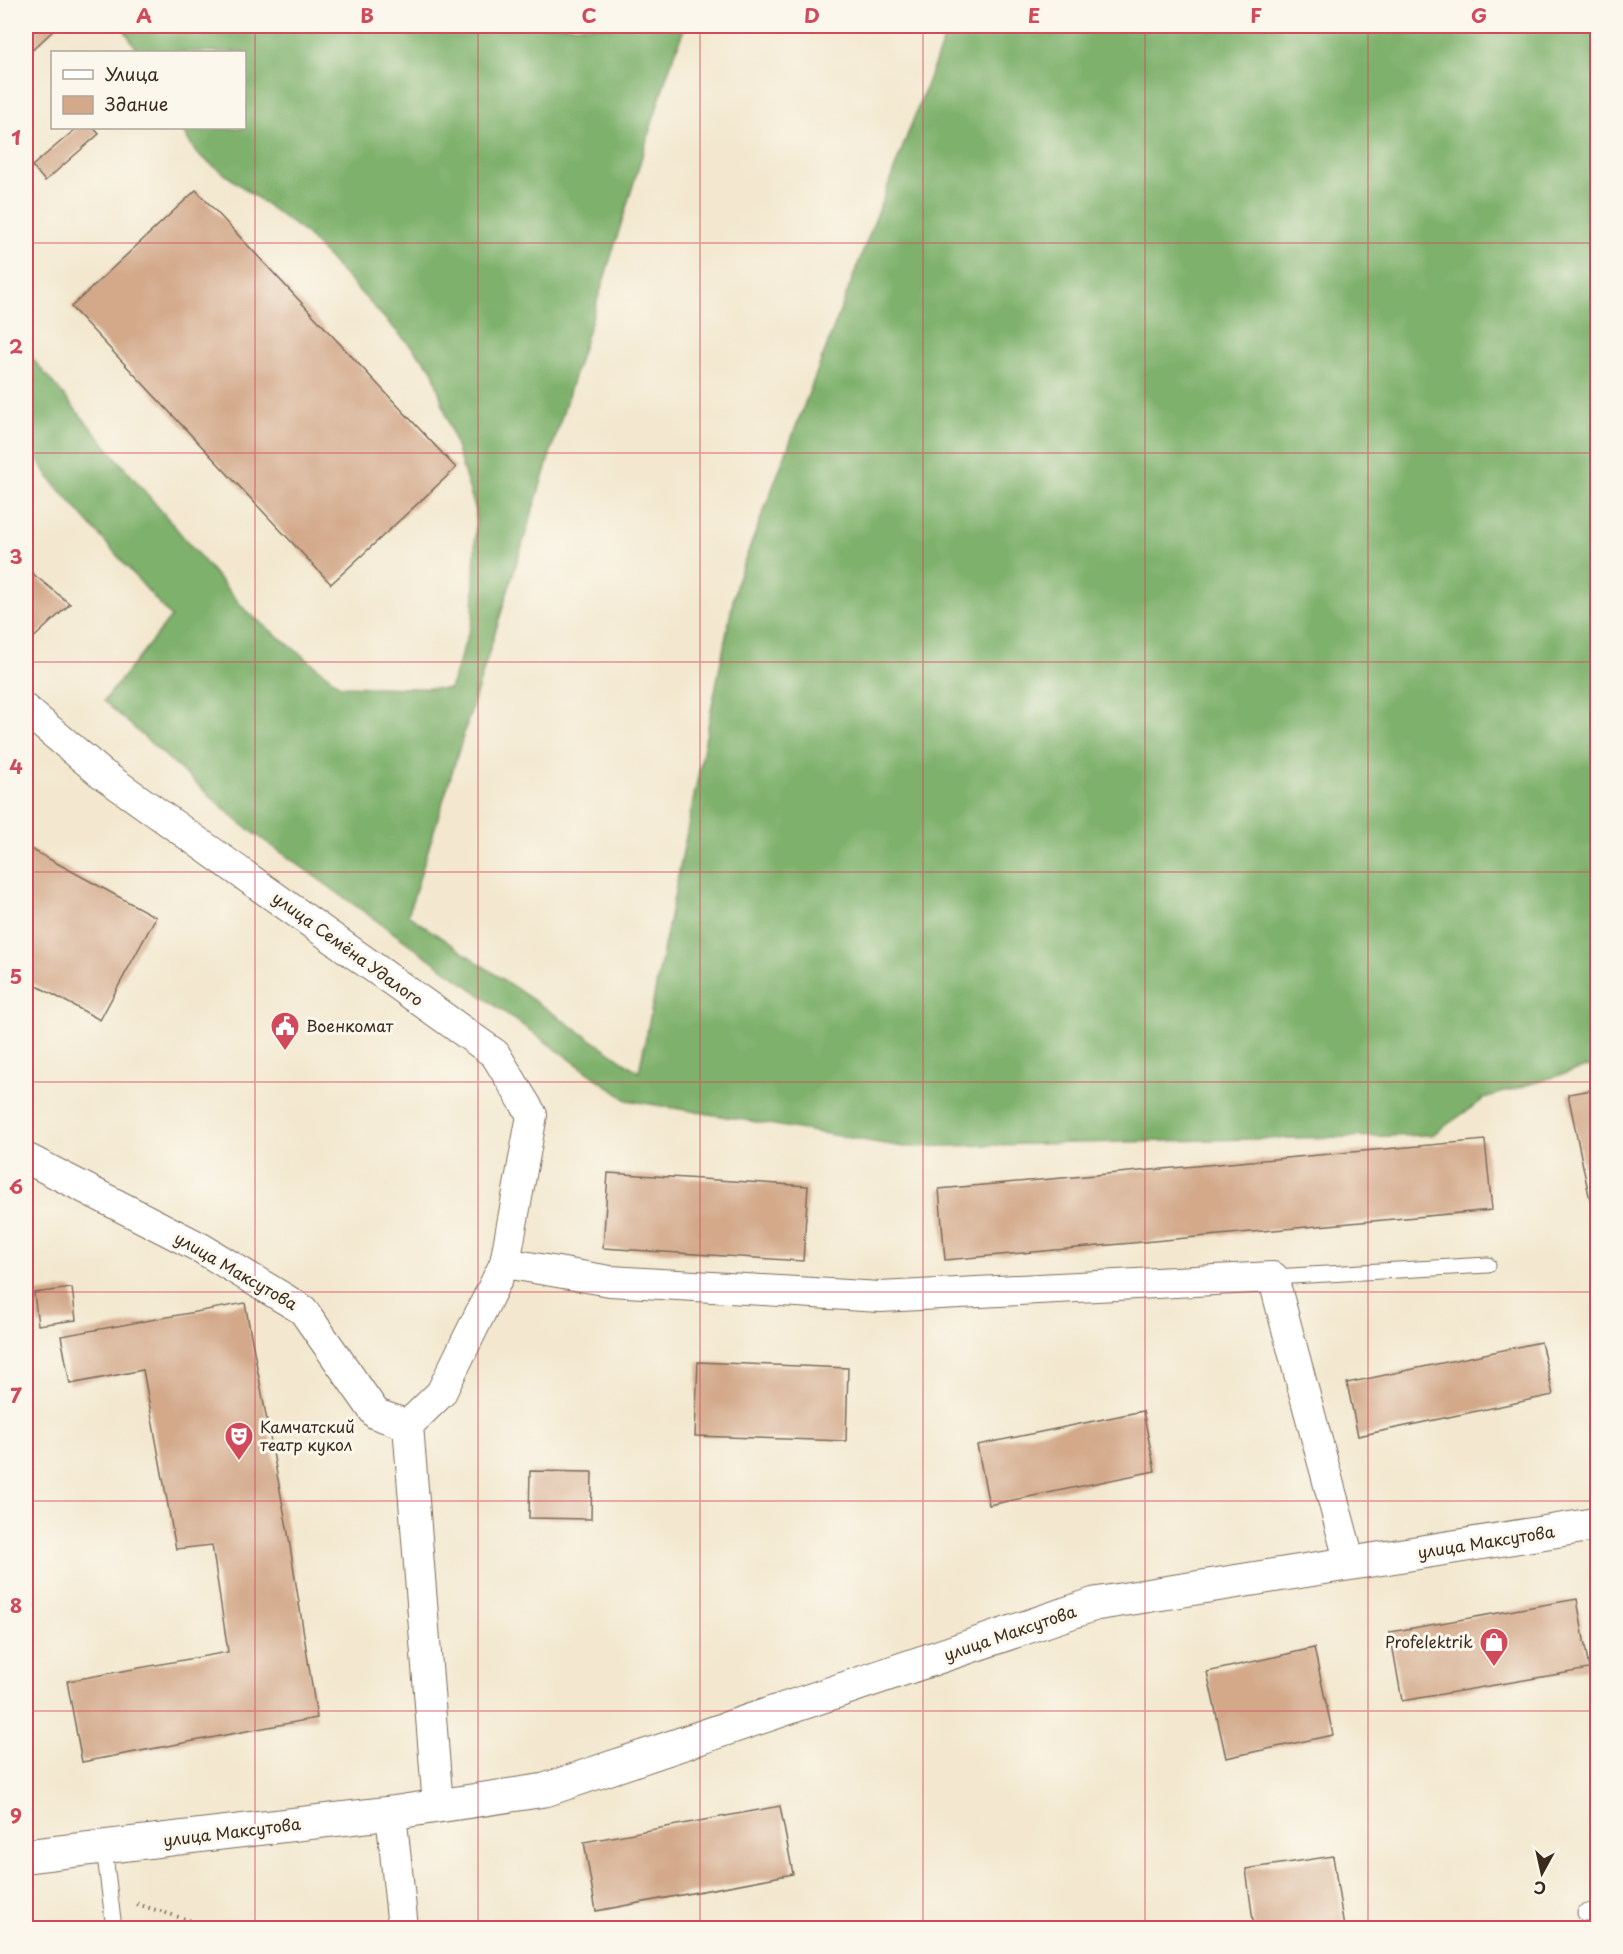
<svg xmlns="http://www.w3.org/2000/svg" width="1623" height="1954" font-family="'Playpen Sans',sans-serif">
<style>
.forest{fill:#7eb16c;stroke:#5c6e45;stroke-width:1.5}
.building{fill:#d3a98a}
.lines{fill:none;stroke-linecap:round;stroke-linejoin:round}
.service-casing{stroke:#7b6c5c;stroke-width:17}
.minor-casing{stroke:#7b6c5c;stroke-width:32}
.secondary-casing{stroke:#7b6c5c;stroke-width:35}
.path{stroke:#7b6c5c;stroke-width:4;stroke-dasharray:1.5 4.5;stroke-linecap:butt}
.service{stroke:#fff;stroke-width:15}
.minor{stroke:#fff;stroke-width:30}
.secondary{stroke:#fff;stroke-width:33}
.grid{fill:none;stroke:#d1495b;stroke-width:1.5;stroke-opacity:0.55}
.labels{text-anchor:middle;stroke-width:6;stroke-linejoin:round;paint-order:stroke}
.street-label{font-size:16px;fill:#3b2a1e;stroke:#fbf7ec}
.poi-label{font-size:16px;fill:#3b2a1e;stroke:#fbf7ec;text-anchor:start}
.neatline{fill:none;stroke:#d1495b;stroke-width:2}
.grid-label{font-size:20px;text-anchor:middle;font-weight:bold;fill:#d1495b}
</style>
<rect width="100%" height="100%" fill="#fbf7ec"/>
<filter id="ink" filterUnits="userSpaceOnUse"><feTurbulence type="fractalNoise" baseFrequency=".0167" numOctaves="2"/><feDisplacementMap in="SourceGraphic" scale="12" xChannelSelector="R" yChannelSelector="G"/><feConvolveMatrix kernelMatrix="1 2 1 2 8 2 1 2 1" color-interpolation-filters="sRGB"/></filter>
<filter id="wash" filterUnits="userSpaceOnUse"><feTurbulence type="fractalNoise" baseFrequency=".008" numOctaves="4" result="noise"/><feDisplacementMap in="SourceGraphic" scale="24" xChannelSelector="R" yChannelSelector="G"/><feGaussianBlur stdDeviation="1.35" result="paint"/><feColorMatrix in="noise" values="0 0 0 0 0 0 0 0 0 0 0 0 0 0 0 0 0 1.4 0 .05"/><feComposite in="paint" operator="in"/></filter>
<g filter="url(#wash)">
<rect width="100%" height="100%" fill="#f3e8cf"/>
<!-- forest -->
<path class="forest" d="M122,26H685L667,75L408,915L639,1072L737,581L949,26H1597V1064L1487,1097L1432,1135L903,1147L627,1100L240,823L104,701L171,617L52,481L26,443V351L246,611L341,686L450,689L473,619L476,511L432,369L305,233L196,153L181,128H244V52H138Z"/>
<g id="blocks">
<!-- building -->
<g class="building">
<path d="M26,26H58L26,56Z"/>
<path d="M77,128H94L99,134L45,181L32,166Z"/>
<path d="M196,190L456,468L331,584L71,307Z"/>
<path d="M27,569L70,604L27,644L26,643Z"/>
<path d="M29,848L156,917L100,1020L26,980V854Z"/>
<path d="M1598,1089V1229H1596L1568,1094Z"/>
<path d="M1485,1140L1492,1210L945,1260L939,1189Z"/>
<path d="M608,1173L808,1186L803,1261L603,1248Z"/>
<path d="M72,1288L76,1320L38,1325L34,1293Z"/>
<path d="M245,1303L288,1533L317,1718L82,1762L67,1681L228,1652L212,1545L176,1549L143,1370L70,1384L61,1336Z"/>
<path d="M1541,1342L1553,1395L1358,1436L1347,1383Z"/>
<path d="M698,1362L848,1368L846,1441L695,1436Z"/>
<path d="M1143,1411L1155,1471L989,1505L977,1445Z"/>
<path d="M530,1471L592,1472L591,1519L529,1518Z"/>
<path d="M1577,1599L1589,1669L1402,1701L1390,1632Z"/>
<path d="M1314,1648L1333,1735L1226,1758L1207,1672Z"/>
<path d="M780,1806L793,1874L596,1911L584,1842Z"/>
<path d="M1333,1856L1344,1928H1254L1246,1869Z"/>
</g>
</g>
</g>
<g filter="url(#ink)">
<use href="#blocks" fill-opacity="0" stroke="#7b6c5c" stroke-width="1.5"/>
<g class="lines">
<!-- service casing -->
<g class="service-casing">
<g id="service">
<path d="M1273,1277L1488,1265"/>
<path d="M104,1848L114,1928"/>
<path d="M1585,1913L1598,1909"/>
</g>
</g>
<!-- minor casing -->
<g class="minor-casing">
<g id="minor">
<path d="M26,710L101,773L495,1054L532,1115L505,1263L441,1393L408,1425L438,1806"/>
<path d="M26,1158L201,1248L303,1310L376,1414L408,1425"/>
<path d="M505,1263L610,1281L880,1297L1273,1277L1350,1563"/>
<path d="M391,1813L403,1928"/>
</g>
</g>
<!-- secondary casing -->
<g class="secondary-casing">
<path id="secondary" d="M26,1856L391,1813L545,1790L1095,1604L1598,1524"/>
</g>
<!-- path -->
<path class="path" d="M137,1904L214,1928"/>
<!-- service -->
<use href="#service" class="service"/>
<!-- minor -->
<use href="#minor" class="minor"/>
<!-- secondary -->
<use href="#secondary" class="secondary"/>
</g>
</g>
<!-- grid -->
<path class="grid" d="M255,26V1928M478,26V1928M700,26V1928M923,26V1928M1145,26V1928M1368,26V1928M26,243H1598M26,453H1598M26,662H1598M26,872H1598M26,1082H1598M26,1292H1598M26,1501H1598M26,1711H1598"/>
<!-- icons -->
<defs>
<g id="civic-pin" transform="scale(1.5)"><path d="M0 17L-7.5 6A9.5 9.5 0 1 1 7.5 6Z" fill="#d1495b" stroke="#fbf7ec"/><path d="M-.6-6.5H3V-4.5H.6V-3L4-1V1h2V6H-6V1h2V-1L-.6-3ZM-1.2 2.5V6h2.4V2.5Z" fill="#fff"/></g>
<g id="theatre-pin" transform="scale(1.5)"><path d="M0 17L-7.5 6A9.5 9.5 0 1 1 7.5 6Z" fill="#d1495b" stroke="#fbf7ec"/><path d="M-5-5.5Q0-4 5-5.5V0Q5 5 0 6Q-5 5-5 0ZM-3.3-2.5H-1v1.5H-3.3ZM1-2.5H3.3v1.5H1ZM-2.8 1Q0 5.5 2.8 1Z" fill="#fff"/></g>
<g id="shop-pin" transform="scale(1.5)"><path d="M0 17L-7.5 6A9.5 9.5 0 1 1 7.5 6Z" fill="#d1495b" stroke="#fbf7ec"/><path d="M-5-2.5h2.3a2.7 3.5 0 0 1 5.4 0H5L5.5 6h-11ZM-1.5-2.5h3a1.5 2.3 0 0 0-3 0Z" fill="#fff"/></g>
</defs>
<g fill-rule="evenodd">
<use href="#civic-pin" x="285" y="1026"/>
<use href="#theatre-pin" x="239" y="1436"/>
<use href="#shop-pin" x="1494" y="1642"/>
</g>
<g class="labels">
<!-- street labels -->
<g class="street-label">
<text transform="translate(348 949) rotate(36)" y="6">улица Семёна Удалого</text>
<text transform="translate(236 1271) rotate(30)" y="6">улица Максутова</text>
<text transform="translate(1486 1542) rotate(-9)" y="6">улица Максутова</text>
<text transform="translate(1010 1633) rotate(-19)" y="6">улица Максутова</text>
<text transform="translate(232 1832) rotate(-7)" y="6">улица Максутова</text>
</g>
<!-- poi labels -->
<g class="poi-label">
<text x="306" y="1032">Военкомат</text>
<text x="260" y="1433">Камчатский<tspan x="260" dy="18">театр кукол</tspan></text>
<text x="1473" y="1648" text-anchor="end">Profelektrik</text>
</g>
</g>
<!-- margin -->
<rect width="1623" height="1954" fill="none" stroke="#fbf7ec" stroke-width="66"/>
<!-- legend -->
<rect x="51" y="51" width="195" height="78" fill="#fbf7ec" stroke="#aea59a" stroke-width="1.5"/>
<rect x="63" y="70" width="30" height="9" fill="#ffffff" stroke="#aea59a" stroke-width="1.5"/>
<text x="105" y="81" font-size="18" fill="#3b2a1e">Улица</text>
<rect x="63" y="96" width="30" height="18" fill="#d3a98a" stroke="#aea59a" stroke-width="1.5"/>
<text x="105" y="111" font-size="18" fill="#3b2a1e">Здание</text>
<!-- north arrow -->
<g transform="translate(1542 1873) rotate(188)" stroke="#fbf7ec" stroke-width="4.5" paint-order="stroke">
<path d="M0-4.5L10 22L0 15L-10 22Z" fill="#3b2a1e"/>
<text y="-9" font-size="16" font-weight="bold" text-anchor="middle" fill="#3b2a1e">С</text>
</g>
<rect x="33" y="33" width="1557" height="1888" class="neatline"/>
<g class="grid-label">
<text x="144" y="23">A</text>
<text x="367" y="23">B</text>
<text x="589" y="23">C</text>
<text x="812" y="23">D</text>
<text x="1034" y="23">E</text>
<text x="1256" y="23">F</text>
<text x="1479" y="23">G</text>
<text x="16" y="145">1</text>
<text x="16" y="354">2</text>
<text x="16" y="564">3</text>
<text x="16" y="774">4</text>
<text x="16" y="984">5</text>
<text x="16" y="1194">6</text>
<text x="16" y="1403">7</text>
<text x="16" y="1613">8</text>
<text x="16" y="1823">9</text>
</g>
</svg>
